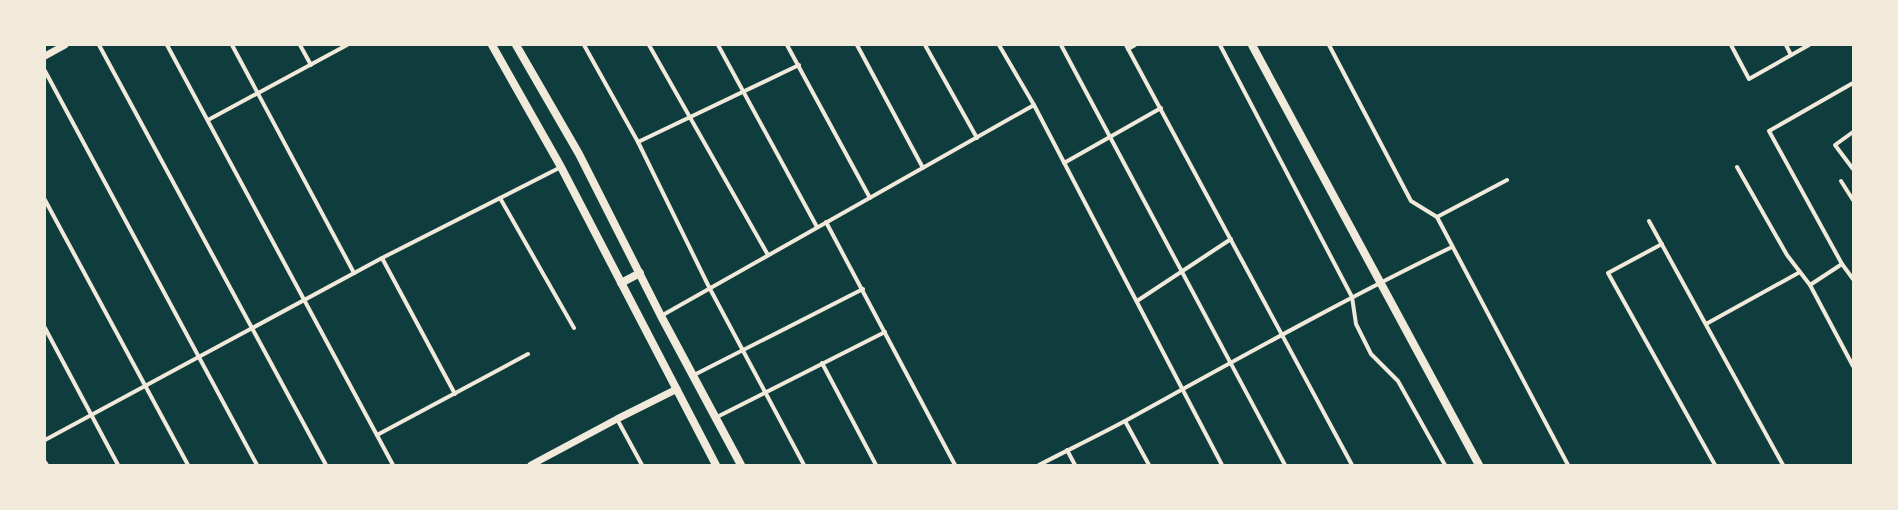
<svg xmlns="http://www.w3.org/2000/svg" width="1898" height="510" font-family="'Archivo Narrow',sans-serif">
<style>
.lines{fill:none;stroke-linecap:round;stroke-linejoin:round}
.minor{stroke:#f1e9da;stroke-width:4}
.tertiary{stroke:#f1e9da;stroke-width:7}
.secondary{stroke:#f1e9da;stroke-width:8}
</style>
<rect width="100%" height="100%" fill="#0f3d3e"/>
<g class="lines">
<!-- minor -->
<g class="minor">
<path d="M99,45L326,465"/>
<path d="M167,45L393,465"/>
<path d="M232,45L354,273"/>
<path d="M300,45L311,65"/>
<path d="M584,45L638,142L709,287L804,465"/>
<path d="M649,45L768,255"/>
<path d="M718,45L817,227"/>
<path d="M787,45L870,198"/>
<path d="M857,45L923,168"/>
<path d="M925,45L977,138"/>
<path d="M999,45L1034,105L1222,465"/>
<path d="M1061,45L1285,465"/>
<path d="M1126,45L1352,465"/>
<path d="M1220,45L1352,297L1356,324L1371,354L1398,381L1445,465"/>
<path d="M1329,45L1411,201L1437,217"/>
<path d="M1731,45L1749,79L1809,45"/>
<path d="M1786,45L1791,55"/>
<path d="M1128,49L1135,45"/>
<path d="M45,71L257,465"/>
<path d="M1853,83L1769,131L1842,264L1853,279"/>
<path d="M208,120L347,45"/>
<path d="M1853,132L1835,145L1853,169"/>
<path d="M638,142L799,65"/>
<path d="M1064,163L1161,108"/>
<path d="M1737,167L1787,255L1810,285L1853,366"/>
<path d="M1507,180L1437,217L1568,465"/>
<path d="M1841,181L1853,200"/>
<path d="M500,198L574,328"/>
<path d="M45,200L188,465"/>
<path d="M1649,221L1783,465"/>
<path d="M826,222L955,465"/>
<path d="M1662,244L1608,273L1715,465"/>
<path d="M382,258L455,394"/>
<path d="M1810,285L1842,264"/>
<path d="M1137,301L1231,239"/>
<path d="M661,316L1034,105"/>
<path d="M1706,324L1800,272"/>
<path d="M45,328L118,465"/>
<path d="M822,363L876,465"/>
<path d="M694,375L863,289"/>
<path d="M717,417L885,332"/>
<path d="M617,419L642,465"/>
<path d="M1125,421L1149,465"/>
<path d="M377,435L528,354"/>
<path d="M45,440L382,258L561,167"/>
<path d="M1067,450L1075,465"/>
<path d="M45,462L47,465"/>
<path d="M1039,465C1068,450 1097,436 1125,421C1234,361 1341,301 1452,247"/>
</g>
<!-- tertiary -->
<g class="tertiary">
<path d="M45,56L65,45"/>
<path d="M531,465L617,419L677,389"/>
</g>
<!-- secondary -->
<g class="secondary">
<path d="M492,45L561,167L716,465"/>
<path d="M516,45L579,154L661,316L741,465"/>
<path d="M1252,45L1479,465"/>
<path d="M621,283L640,273"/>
</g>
</g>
<!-- border -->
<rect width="1898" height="510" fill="none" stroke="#f1e9da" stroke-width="92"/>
</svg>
